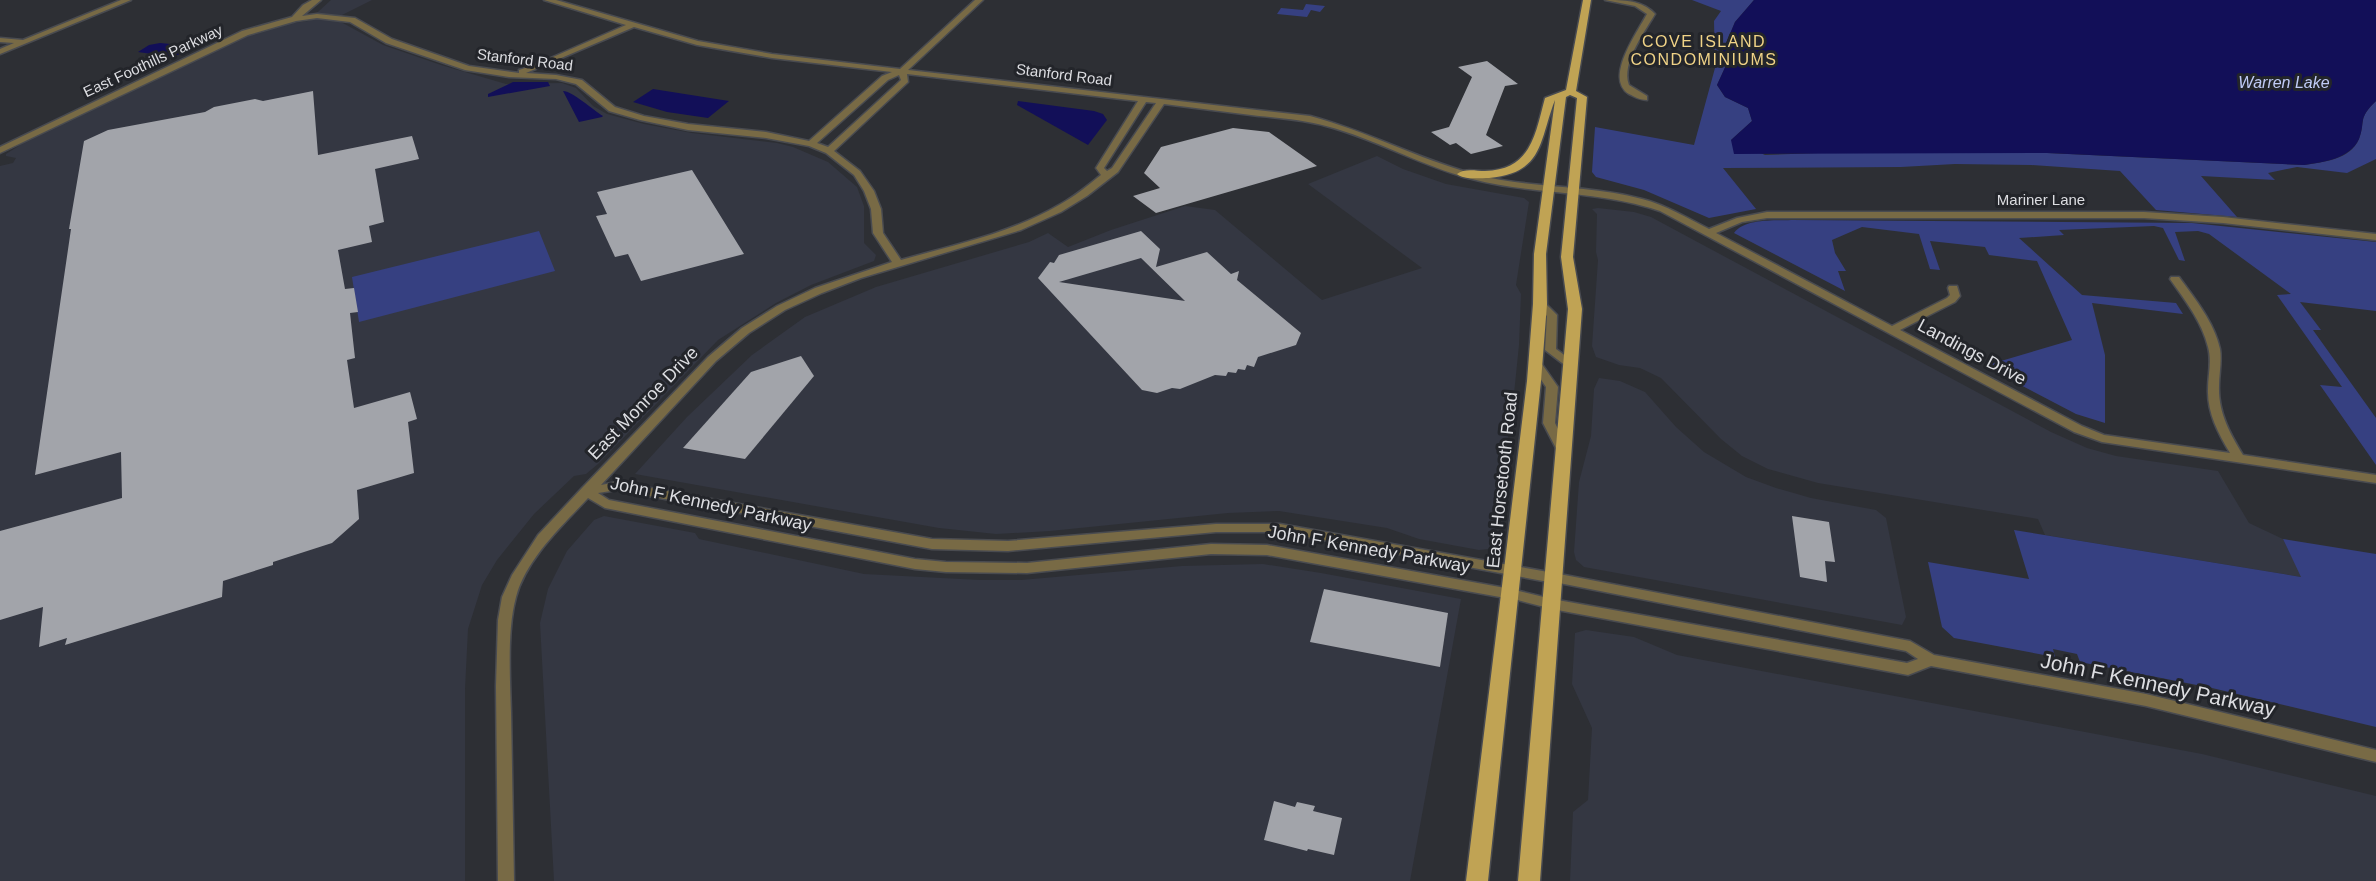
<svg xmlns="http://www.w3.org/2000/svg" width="2376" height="881" font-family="Helvetica,sans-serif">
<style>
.built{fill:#343742}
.green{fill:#364081}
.water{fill:#120f58}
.building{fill:#a2a4aa;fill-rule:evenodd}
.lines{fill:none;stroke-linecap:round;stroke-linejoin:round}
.minor-casing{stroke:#494b50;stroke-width:3}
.tertiary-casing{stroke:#494b50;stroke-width:3}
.primary-casing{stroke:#494b50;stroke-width:3}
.minor{fill:#786a45;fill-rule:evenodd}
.tertiary{fill:#786a45;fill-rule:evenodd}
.primary{fill:#c0a354;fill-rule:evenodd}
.labels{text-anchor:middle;stroke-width:6;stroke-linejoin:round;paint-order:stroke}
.far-street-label{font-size:15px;fill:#dcdde1;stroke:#23252a}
.far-neighbourhood-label{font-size:16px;letter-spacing:1.5px;fill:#f0d387;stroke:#23252a}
.far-water-label{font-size:16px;font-style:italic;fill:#c0cbf6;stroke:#23252a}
.street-label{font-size:18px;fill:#dcdde1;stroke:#23252a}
.near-street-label{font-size:21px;fill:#dcdde1;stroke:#23252a}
</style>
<rect width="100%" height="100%" fill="#2d2f34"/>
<!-- built -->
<g class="built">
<path d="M331,0H372L332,20L341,22L383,45L441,65L506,84L562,83L576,88L593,106L607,114L644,124L692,133L777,143L793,147L828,162L857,187L864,206V243L876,255L874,261L811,285L776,303L718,340L598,464L586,474L574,476L534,514L497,560L482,585L468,629L465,689V881H0V166L13,163L16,158L6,156V154L34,136L246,36L285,24L308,21Z"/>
<path d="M1377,156L1403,169L1446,184L1524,198L1529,202L1516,285L1521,294L1519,345L1514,394L1493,545L1488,549L1479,550L1419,539L1387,528L1279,511L1228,513L1050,531L996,534L939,528L635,474L687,417L752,355L805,317L876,287L1029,242L1048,233L1068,247L1111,230L1185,206L1215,210L1322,300L1422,268L1308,184Z"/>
<path d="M1598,208L1634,212L1651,217L2051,432L2087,448L2116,456L2218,471L2249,523L2283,539L2302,577L2045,535L2038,519L1818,483L1768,469L1742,456L1721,439L1661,378L1640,368L1619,365L1596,357L1592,346L1598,260L1596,252L1597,214L1592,209Z"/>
<path d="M1599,378L1620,381L1645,392L1676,427L1704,452L1746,477L1776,488L1811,498L1876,510L1886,518L1906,617L1902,625L1584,567L1576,560L1574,552L1579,482L1591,436L1594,389Z"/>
<path d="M604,516L695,533L699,539L864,574L980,580H1021L1182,566L1263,564L1321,573L1461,599L1410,881H554L540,623L548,589L567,551L594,520Z"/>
<path d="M1586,630L1634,637L1677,655L2202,754L2376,796V881H1570L1573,812L1588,800L1592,728L1572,684L1575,633Z"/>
</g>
<!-- green -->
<g class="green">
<path d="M1692,0H1754L1735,22L1722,53L1728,61L1717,85L1725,97L1748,108L1752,121L1731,140L1765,155L1844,152L2047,153L2304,165C2323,162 2350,160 2359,139C2366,121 2357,119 2376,101V159L2347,173L2297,167L2268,173L2275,180L2201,176L2237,217L2156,210L2120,171L2031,165L1955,164L1901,167L1723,168L1756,209L1709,218L1644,190L1596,177L1592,172L1595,127L1694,145L1715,68L1714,21L1721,11Z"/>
<path d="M1306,4L1325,6L1320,12L1311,10L1307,17L1277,14L1281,8L1303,10Z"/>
<path d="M1791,220L2192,223L2376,242V311L2300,302L2321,330H2313L2376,418V465L2320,385L2342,387L2277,295L2291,294L2209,234L2198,231L2175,232L2185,261L2179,260L2163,228L2154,226L2059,230L2064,235L2019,238L2082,295L2176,303L2183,314L2092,303L2105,355V423L2076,414L1984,366L2072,340L2037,261L1989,255L1985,247L1930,241L1940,270L1930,269L1919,234L1862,227L1832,240L1835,253L1846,271H1838L1845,291L1734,233C1745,218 1774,221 1791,220Z"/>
<path d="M539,231L555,271L359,322L352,277Z"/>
<path d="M2014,530L2301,577L2283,539L2376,554V727L2212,688L2080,662L2077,654L2053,649L2055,657L1954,638L1942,627L1928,562L2029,579Z"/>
</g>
<!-- water -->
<g class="water">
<path d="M1754,0H2376V101C2357,119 2366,121 2359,139C2350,159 2323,162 2304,165L2047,153L1734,154L1731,140L1752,121L1748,108L1725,97L1717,85L1728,61L1722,53L1735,22Z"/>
<path d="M160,43L192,46L195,48L172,57L138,52L149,45Z"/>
<path d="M513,82H548L550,86L488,97V94Z"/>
<path d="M653,89L729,101L708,118L667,112L633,102Z"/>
<path d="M563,91C572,91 593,110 603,116L602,117L579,122Z"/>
<path d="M1018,101L1094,111L1103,114L1107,120L1088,145L1017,105Z"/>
</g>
<!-- building -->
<g class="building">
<path d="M1487,61L1518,84L1505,86L1486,135L1503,146L1471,154L1456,143L1450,145L1431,132L1449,127L1472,77L1458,67Z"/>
<path d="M313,91L318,155L412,136L419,159L375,169L384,222L369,226L372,242L338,250L345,289L354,288L358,312L350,313L355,358L347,360L354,408L410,392L417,419L408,422L414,473L357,490L359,519L332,543L273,562V565L223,581L222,597L65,645L67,638L39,647L43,607L0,620V531L122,498L121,452L35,475L71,229H69L84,141L108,130L205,112L214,107L255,99L263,101Z"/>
<path d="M1233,128L1269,132L1317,166L1156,213L1133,196L1160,188L1144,173L1161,147Z"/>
<path d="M692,170L744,254L641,281L628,254L615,257L596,216L607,214L597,192Z"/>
<path d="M1141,231L1160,249L1156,267L1207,252L1231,274L1239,271L1237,280L1301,333L1296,345L1258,357L1254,367L1247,365L1245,370L1238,369L1236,373L1228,372L1226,376L1215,375L1180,389L1172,388L1157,393L1142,390L1038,278L1050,262L1054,263L1059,255ZM1141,258L1185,301L1059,282Z"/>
<path d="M801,356L814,376L745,459L683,448L751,372Z"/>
<path d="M1792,516L1829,522L1835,562L1825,561L1827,582L1800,577Z"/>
<path d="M1324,589L1448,613L1440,667L1310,642Z"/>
<path d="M1274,801L1295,807L1297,802L1315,806L1313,811L1342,818L1334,855L1308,849L1307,851L1264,840Z"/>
</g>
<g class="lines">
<!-- minor casing -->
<g class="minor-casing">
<g id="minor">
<path d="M121,0H131L0,54V49L14,43L0,42V38L23,40Z"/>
<path d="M312,0H321L302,16L317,14L355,18L392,39L469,66L519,73V70L537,64L626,25L544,0H556L698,41L772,54L900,69L975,0H983L908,70L1310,116C1367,131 1418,159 1474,174C1529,189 1587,184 1642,199C1666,205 1687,218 1709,229L1737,218L1767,212H2144L2223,217L2376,234V240L2223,223L2144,218H1767L1742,222L1716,233L1892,326L1947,298L1950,295L1948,288L1949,286H1957L1960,296L1955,302L1900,330L2082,426L2104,435L2230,453C2218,433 2207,412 2208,389C2208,375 2212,361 2208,347C2202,322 2185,300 2170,279L2171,277H2179C2195,299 2214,322 2220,349C2222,361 2219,374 2219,386C2218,412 2230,434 2243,455L2376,475V483L2102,442L2074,432L1660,211C1598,190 1534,195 1472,179C1421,166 1376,139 1326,126C1304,120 1281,118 1259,116C1227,112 1196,108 1164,104L1118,172L1087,196L1061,212L1021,230L861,278L822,293L785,310L749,333L716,361L601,485L617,482L932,539L1008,541L1216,524H1280L1554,573L1559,575L1561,578L1559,581L1554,583L1280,532H1216L1008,551L932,549L617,490L598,493L609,500L915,559L946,562L1027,563L1211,544L1267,545L1511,589L1516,591L1518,594L1516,597L1511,599L1267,555L1211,554L1027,573L946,572L915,569L605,508L588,498C562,526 526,559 516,597C507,629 510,678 511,712C512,768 513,825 514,881H498L496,686L498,620L502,597L512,575L538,535L582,488L708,357L742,328L777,306L815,288L892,262L873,233L871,209L864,191L854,175L826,153L809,146L766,138L688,130L640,120L609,111L576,84L556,79L509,77L465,70L386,43L350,22L317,18L296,21L248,35L0,153V147L242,31L292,17L303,5ZM634,27L697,45L772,58L892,72L882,76L809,141L766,132L688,124L644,116L615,107L582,80L556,75L526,73ZM907,74L1138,101L1096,168L1101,175C1087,186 1074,197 1059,205C1011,233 954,245 901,260L883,233L881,209L874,191L860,171L834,151L908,82ZM899,75L901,80L828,147L817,143L888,80ZM1146,102L1156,103L1112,168L1107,171L1104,168Z"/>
<path d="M1605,0C1624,0 1642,0 1655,14C1644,33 1621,63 1629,85L1647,96V100C1640,100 1635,97 1629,94C1604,78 1637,33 1647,14L1635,6Z"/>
<path d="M1540,301L1544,302L1557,315L1556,349L1574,362L1576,364L1574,366H1566L1545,350L1547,316L1535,304Z"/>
<path d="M1535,359L1539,360L1558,387L1555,423L1569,451L1567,454H1559L1543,423L1546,387L1529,362Z"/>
</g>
</g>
<!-- tertiary casing -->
<g class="tertiary-casing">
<path id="tertiary" d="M1554,573L1910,641L1934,655L2146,694L2376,750V762L2146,706L1931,666L1908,675L1552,609L1506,597L1504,594L1506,591L1511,589L1552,599L1907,663L1918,659L1906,651L1549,581L1547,578L1549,575Z"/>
</g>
<!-- primary casing -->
<g class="primary-casing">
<path id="primary" d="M1583,0H1591L1576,91L1587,97L1573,257L1582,309L1540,881H1518L1568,309L1561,257L1577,98L1570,95L1566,97L1546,254L1547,304L1541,381L1488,881H1466L1527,381L1533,304L1534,254L1555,100C1539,141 1544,173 1489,178C1480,178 1464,180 1457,174C1464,168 1476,171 1485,171C1531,170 1535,135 1545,98L1566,90Z"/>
</g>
<!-- minor -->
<use href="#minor" class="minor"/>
<!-- tertiary -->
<use href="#tertiary" class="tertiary"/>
<!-- primary -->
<use href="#primary" class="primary"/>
</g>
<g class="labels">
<!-- far-street labels -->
<g class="far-street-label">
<text transform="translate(525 60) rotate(7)" y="5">Stanford Road</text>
<text transform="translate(153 61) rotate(-25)" y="5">East Foothills Parkway</text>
<text transform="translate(1064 75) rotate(7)" y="5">Stanford Road</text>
<text x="2041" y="205">Mariner Lane</text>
</g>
<!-- far-neighbourhood labels -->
<g class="far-neighbourhood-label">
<text x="1704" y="47">COVE ISLAND<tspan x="1704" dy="18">CONDOMINIUMS</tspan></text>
</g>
<!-- far-water labels -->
<g class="far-water-label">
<text x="2284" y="88">Warren Lake</text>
</g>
<!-- street labels -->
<g class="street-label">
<text transform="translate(1972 352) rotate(28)" y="6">Landings Drive</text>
<text transform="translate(643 403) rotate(-46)" y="6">East Monroe Drive</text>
<text transform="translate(1502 480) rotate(-84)" y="6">East Horsetooth Road</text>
<text transform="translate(711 504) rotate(12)" y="6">John F Kennedy Parkway</text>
<text transform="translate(1369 549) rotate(10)" y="6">John F Kennedy Parkway</text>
</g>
<!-- near-street labels -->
<g class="near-street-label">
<text transform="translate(2158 685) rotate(12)" y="7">John F Kennedy Parkway</text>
</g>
</g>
</svg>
